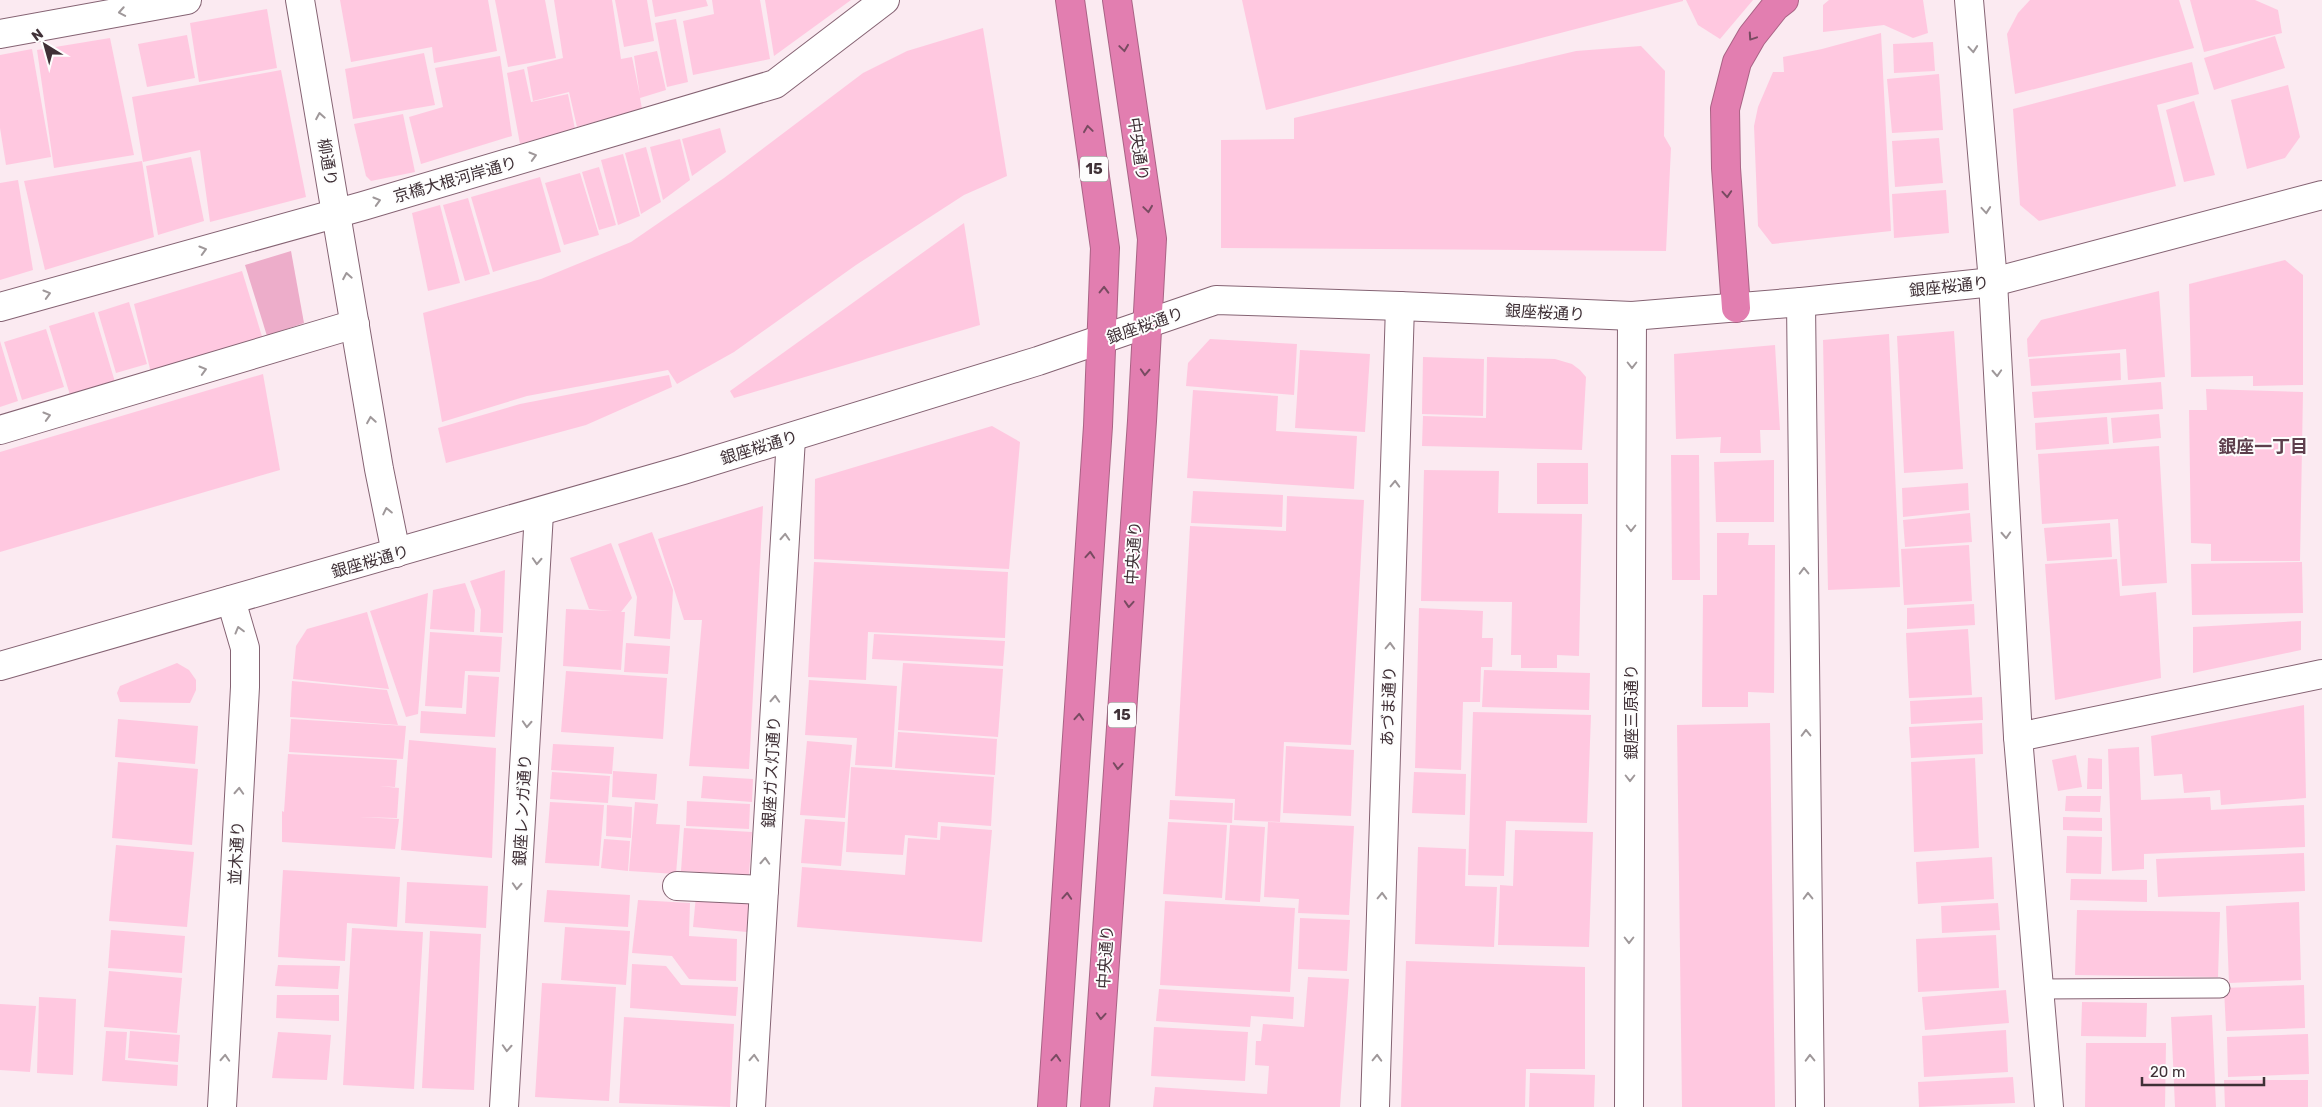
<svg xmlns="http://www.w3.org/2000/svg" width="2322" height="1107" font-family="Rubik,'Noto Sans JP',sans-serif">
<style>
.green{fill:#edadca}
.building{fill:#ffc8e0}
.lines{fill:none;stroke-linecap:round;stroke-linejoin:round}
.lane-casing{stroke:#856373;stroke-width:21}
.street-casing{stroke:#856373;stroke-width:30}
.secondary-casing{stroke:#856373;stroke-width:30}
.highway-casing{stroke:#a96385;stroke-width:30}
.lane{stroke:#fff;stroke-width:19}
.street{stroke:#fff;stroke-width:28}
.secondary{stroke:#fff;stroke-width:28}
.highway{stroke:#e27eb0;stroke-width:28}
.oneway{stroke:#9f989a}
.oneway2{stroke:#784b61}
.labels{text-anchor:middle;stroke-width:4;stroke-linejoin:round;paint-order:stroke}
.shield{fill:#fdfdfd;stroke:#786e72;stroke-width:1}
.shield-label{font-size:15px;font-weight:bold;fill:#3f3036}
.street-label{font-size:16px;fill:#3f3036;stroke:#fdfdfd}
.neighbourhood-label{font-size:18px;font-weight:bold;fill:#5d3e4c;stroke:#fdfdfd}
</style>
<rect width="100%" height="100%" fill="#fbeaf1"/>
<!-- green -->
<path class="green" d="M291,251L304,323L267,336L245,265Z"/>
<!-- building -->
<g class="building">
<path d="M340,0H488L497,51L434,63L432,47L351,62Z"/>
<path d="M495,0H545L556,58L508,67Z"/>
<path d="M554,0H612L621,59L632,57L640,96L634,56L657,51L666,90L640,98L642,109L577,127L569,92L533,101L527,67L563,58Z"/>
<path d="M615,0H647L654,41L624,47Z"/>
<path d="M652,0H706L708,6L655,17Z"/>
<path d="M712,0H760L770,59L693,75L683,21L714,14Z"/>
<path d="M765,0H851L774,56Z"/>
<path d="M1242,0H1683V1L1266,110Z"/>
<path d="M1686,0H1753L1720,39L1698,25Z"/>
<path d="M1829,0H1923L1928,33L1913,38L1884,25L1823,32V5Z"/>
<path d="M2030,0H2179L2194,48L2015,94L2007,34L2018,13Z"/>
<path d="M2190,0H2255L2278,10L2282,33L2204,52Z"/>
<path d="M267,9L277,68L199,82L190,23Z"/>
<path d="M676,19L688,82L667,87L655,23Z"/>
<path d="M983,28L1007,176L964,195L856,265L734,352L677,384L668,370L527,396L442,422L423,313L541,279L631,242L724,178L863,73L907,51Z"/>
<path d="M1881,33L1891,231L1772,244L1758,226L1754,126L1758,107L1773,72H1784L1783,57L1822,49Z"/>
<path d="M187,35L195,78L147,87L138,44Z"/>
<path d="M2275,36L2285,68L2214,90L2204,58Z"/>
<path d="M110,38L134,155L54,168L37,50Z"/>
<path d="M1933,42L1935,71L1894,73L1893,44Z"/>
<path d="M1641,46L1665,71L1664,136L1671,148L1666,251L1221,248V140L1294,139V118L1576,51Z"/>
<path d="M32,49L51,157L6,165L0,128V55Z"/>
<path d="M424,53L435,105L353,119L345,69Z"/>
<path d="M500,56L512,136L421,164L409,117L443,107L435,68Z"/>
<path d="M2192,62L2199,94L2157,105L2176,186L2039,221L2020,205L2013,109Z"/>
<path d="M524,69L531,102L568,94L575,129L520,144L507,73Z"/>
<path d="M281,70L306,197L210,222L200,150L143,162L132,97Z"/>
<path d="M1939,74L1943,130L1892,133L1887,79Z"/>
<path d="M2288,85L2300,137L2285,158L2247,169L2231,100Z"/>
<path d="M2194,101L2215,175L2184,182L2166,110Z"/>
<path d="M403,114L415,172L371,181L366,176L354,124Z"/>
<path d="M720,128L726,152L692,176L682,139Z"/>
<path d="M1939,138L1943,183L1895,187L1892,141Z"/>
<path d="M680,139L690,180L663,200L650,147Z"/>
<path d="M646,147L661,202L641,214L625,153Z"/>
<path d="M623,154L640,216L618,225L601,160Z"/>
<path d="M191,157L204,221L158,235L146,166Z"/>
<path d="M142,161L154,237L45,270L24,181Z"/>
<path d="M599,167L616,225L599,230L582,172Z"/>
<path d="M580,173L599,235L564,245L545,183Z"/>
<path d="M540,177L561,252L493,272L471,197Z"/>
<path d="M18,180L33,270L0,280V183Z"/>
<path d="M1946,190L1949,233L1894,238L1892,194Z"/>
<path d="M468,198L490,274L465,281L443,205Z"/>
<path d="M440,205L460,283L428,291L412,213Z"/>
<path d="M964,223L980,325L734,398L730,391Z"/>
<path d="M2285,260L2303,275V385L2253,386V376L2191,377L2189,284Z"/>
<path d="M242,271L264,343L152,377L134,304Z"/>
<path d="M2159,291L2165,377L2128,380L2126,349L2028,357L2027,339L2041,320Z"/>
<path d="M129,302L147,364L116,373L98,312Z"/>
<path d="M94,312L115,382L70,395L49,326Z"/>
<path d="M46,329L64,387L22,400L4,342Z"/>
<path d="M1954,331L1963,469L1904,473L1897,336Z"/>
<path d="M1889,334L1900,587L1828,590L1823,340Z"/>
<path d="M1210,339L1297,344L1294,395L1186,386L1188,363Z"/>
<path d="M0,341L18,401L0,407Z"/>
<path d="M1775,345L1780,430H1760L1761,453H1720L1721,437L1676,439L1674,354Z"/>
<path d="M1300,350L1370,354L1365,432L1295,428Z"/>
<path d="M2120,353L2121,380L2031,386L2029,359Z"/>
<path d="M1423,357L1484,359L1483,416L1422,414Z"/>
<path d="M1487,357L1555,359L1572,364L1580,370L1586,377L1582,450L1422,446L1423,416L1486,418Z"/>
<path d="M263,374L280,470L0,552V452Z"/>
<path d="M669,375L672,387L586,425L446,463L438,428L520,404Z"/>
<path d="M2161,382L2163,409L2034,418L2032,392Z"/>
<path d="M2206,389L2303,392L2300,561H2211V544L2191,543L2189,410H2207Z"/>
<path d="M1193,390L1278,396L1276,431L1357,436L1354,489L1187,478Z"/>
<path d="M2159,414L2161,438L2113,443L2111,418Z"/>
<path d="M2107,417L2109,444L2036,450L2035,423Z"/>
<path d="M992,426L1020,442L1009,569L814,559L815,479Z"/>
<path d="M2159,446L2167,583L2122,586L2118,519L2042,524L2038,454Z"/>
<path d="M1671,455H1699L1700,580H1672Z"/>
<path d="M1774,460V522H1716L1714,462Z"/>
<rect x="1537" y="463" width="51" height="41"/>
<path d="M1424,470L1499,471L1498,513L1582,514L1579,656L1557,655V668H1521V655H1511L1512,602L1421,601Z"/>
<path d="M1968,483L1969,510L1903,517L1902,488Z"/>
<path d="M1193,491L1283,495L1282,527L1191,523Z"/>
<path d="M1287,496L1364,500L1351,745L1284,742L1280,822L1234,820L1235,799L1175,796L1190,526L1286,531Z"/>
<path d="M763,506L749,769L689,766L702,620H684L658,539Z"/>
<path d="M1970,513L1972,542L1905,547L1903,520Z"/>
<path d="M2110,523L2112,557L2047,561L2044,528Z"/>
<path d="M652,532L673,590L670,639L634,636L637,597L618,544Z"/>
<path d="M1717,533H1749L1748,545H1775L1774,693L1748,692V707H1702L1703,595H1717Z"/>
<path d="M611,543L632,598L621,612H625L621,670L563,666L566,609L613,611L589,609L570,558Z"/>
<path d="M1969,545L1972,601L1904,605L1901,549Z"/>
<path d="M2117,559L2120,596L2156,592L2161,678L2055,700L2045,564Z"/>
<path d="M814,562L1008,572L1005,638L868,632L866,680L808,677Z"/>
<path d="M2302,562L2303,613L2192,615L2191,564Z"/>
<path d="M505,570L503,633L480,632L481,610L470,581Z"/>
<path d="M465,583L475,610L474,632L430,629L433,590Z"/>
<path d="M428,593L418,714L406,717L370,611Z"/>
<path d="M1974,604L1975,625L1907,629V608Z"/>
<path d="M1419,608L1483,611L1482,638H1493L1492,667H1481L1480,702H1463L1461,770L1415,768Z"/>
<path d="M367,612L389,689L293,679L296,646L307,629Z"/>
<path d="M2301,621V650L2193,673V627Z"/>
<path d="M1968,629L1972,695L1909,698L1906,633Z"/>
<path d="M430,632L502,637L500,672L465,671L462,708L425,706Z"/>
<path d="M874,634L1005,641L1003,666L872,659Z"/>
<path d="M626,643L670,646L668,674L624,672Z"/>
<path d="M177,663L189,670L196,680V690L190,703L120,702L117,693L120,686Z"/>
<path d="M903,663L1003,669L998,737L898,730Z"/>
<path d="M1484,670L1590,673L1589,710L1482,707Z"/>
<path d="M566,671L667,678L663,739L561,732Z"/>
<path d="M468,675L499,677L495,737L420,733L421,711L466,714Z"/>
<path d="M809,680L897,686L892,767L855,765L857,738L805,735Z"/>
<path d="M292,681L387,690L398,725L290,717Z"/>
<path d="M1982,697L1983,720L1911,724L1910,701Z"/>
<path d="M2304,705L2306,798L2221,805L2220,790L2184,793L2182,774L2154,776L2151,736Z"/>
<path d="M1473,712L1591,715L1587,823L1506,821L1504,876L1468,875Z"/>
<path d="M118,719L198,726L195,764L115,757Z"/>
<path d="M291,719L406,726L403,759L289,752Z"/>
<path d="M1770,723L1775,1107H1682L1677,725Z"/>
<path d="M1982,723L1983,754L1911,758L1909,727Z"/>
<path d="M898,732L997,739L995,775L895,768Z"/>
<path d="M409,740L496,748L492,858L401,850Z"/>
<path d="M807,741L852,745L845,818L800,815Z"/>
<path d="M553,744L614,747L612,774L551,770Z"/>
<path d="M1286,746L1354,750L1351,816L1283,813Z"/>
<path d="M2139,747L2141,800L2210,797L2211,810L2304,805L2305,847L2144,854V869L2112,871L2108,749Z"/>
<path d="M288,754L397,760L395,787L379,786L399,788L397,818L359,817L399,819L395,849L282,842V811L284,812Z"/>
<path d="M2076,755L2082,787L2058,791L2052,760Z"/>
<path d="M1975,758L1979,848L1914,852L1911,762Z"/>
<path d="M2088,758L2102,759V789H2087Z"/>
<path d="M118,762L198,769L192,845L112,838Z"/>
<path d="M851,767L994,777L991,826L938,822L937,838L905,835L903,855L846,852Z"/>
<path d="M613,771L657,774L655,800L612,797Z"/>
<path d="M552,772L610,776L608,803L550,799Z"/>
<path d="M1414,772L1466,774L1465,815L1412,813Z"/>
<path d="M703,776L753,779L752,802L701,798Z"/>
<path d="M2066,796H2101L2100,812L2065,811Z"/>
<path d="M1170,800L1233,803L1232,823L1169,819Z"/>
<path d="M687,801L750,804L749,829L686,826Z"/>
<path d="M550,802L604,805L599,866L545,863Z"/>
<path d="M635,802L658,804L656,824L680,825L676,874L629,871Z"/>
<path d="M607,805L632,807L631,838L606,836Z"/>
<path d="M2063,817L2102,818V831L2063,830Z"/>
<path d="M805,819L845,822L841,866L801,863Z"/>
<path d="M1168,822L1227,825L1222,898L1163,894Z"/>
<path d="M1268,822L1354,826L1349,915L1298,913L1299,899L1264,897Z"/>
<path d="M1230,825L1265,827L1260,902L1225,900Z"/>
<path d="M941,826L992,830L982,942L797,927L802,867L905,875L908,838L940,840Z"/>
<path d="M684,828L752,832L749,875L681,871Z"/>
<path d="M1515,830L1593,832L1589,947L1498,945L1500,885L1513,886Z"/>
<path d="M2067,836L2102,837L2101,874L2066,873Z"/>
<path d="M604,839L630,841L628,871L601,868Z"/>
<path d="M116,845L194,852L187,927L109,921Z"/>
<path d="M1418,847L1466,849L1465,886L1497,887L1494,947L1415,944Z"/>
<path d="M2304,853L2305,891L2158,897L2156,859Z"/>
<path d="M1992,857L1994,899L1918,904L1916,862Z"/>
<path d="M283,870L400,877L397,927L347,923L345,961L278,957Z"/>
<path d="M2071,879L2147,880V902L2070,900Z"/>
<path d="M407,882L488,886L486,928L405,923Z"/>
<path d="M547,890L630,895L628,927L544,922Z"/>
<path d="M696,896L749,900L747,932L693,927Z"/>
<path d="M638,900L690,903L689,936L737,939L736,981L689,979L672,956L632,953Z"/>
<path d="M1165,901L1295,908L1290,992L1160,985Z"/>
<path d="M2299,902L2301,980L2229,983L2226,906Z"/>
<path d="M1998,903L2000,930L1942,933L1941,906Z"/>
<path d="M2077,910L2220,912L2218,977L2075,975Z"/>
<path d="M1300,918L1350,920L1347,971L1298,969Z"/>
<path d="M565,927L630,931L626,985L561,980Z"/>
<path d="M352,928L423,932L414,1089L343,1085Z"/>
<path d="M111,930L185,936L182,973L108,968Z"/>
<path d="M430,931L481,934L474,1090L422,1088Z"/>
<path d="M1996,935L1999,988L1918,992L1916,939Z"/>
<path d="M1406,961L1585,967V1069H1526L1525,1107H1401Z"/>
<path d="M632,964L666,966L681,985L738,987L736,1016L630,1008Z"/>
<path d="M278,965L340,966L338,989L275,986Z"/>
<path d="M109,971L182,978L177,1033L104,1027Z"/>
<path d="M1308,977L1349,979L1340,1107H1153L1155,1087L1267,1094L1269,1066L1255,1065L1256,1041H1261L1263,1024L1304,1027Z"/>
<path d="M542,983L616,987L609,1101L535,1097Z"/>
<path d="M2304,985L2305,1028L2226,1031L2224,988Z"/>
<path d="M1159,989L1294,997L1293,1019L1251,1016L1250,1027L1156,1021Z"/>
<path d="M2006,990L2009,1023L1925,1030L1922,997Z"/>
<path d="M277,995H339V1021L276,1018Z"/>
<path d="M39,997L76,999L73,1075L37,1073Z"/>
<path d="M2082,1002L2147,1003L2146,1037L2081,1036Z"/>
<path d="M0,1004L36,1006L30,1072L0,1070Z"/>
<path d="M2212,1015L2216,1107H2175L2171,1017Z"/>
<path d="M624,1017L734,1024L730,1107L619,1103Z"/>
<path d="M1154,1027L1248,1032L1245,1081L1151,1076Z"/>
<path d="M2006,1030L2008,1072L1924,1077L1922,1036Z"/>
<path d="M106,1031L127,1032L125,1060L178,1065L177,1086L102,1081Z"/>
<path d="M130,1031L180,1035L178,1062L128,1058Z"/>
<path d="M278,1032L331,1035L327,1080L272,1078Z"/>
<path d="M2308,1034L2309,1074L2228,1077L2227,1037Z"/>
<path d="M2086,1043H2166L2165,1107H2085Z"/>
<path d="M1530,1073L1595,1075L1594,1107H1529Z"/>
<path d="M2013,1077L2015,1103L1919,1107L1918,1082Z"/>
<path d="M2224,1080H2308V1107H2225Z"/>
</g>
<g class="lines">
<!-- lane casing -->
<g class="lane-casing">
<path id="lane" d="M2039,989L2220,988"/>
</g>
<!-- street casing -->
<g class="street-casing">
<g id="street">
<path d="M300,0L379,469L396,553"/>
<path d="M1969,0L1993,282L2018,737L2049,1107"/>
<path d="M0,34L187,0"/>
<path d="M1801,302L1810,1107"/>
<path d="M0,307L363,206L775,84L885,0"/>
<path d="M0,430L355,324"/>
<path d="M2018,737L2322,674"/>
<path d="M677,886L764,890"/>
<path d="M222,1107L245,687V648L231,600"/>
<path d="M504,1107L539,513"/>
<path d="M751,1107L791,438"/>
<path d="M1375,1107L1400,306"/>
<path d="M1629,1107L1632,316"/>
</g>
</g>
<!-- secondary casing -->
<g class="secondary-casing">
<path id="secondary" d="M0,666L683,470L1038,361L1216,300L1400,306L1632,316L1801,302L1993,282L2322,195"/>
</g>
<!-- highway casing -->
<g class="highway-casing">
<g id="highway">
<path d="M1736,308L1726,168L1725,109L1737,62L1752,36L1775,7L1784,0"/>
<path d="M1052,1107L1098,426L1105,248L1070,0"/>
<path d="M1095,1107L1142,421L1152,239L1117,0"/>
</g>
</g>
<!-- lane -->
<use href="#lane" class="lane"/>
<!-- street -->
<use href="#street" class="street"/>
<!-- secondary -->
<use href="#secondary" class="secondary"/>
<!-- highway -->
<use href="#highway" class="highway"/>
</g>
<!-- one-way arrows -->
<defs><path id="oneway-chevron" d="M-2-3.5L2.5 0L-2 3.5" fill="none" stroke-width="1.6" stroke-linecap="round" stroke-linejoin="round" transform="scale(1.25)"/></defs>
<g class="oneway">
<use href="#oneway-chevron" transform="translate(122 12) rotate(170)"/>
<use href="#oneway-chevron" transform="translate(1973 49) rotate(85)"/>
<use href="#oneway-chevron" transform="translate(320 116) rotate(-100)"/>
<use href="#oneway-chevron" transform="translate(533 156) rotate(-16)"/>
<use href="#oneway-chevron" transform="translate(377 201) rotate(-16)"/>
<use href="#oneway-chevron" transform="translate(1986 210) rotate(85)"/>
<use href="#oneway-chevron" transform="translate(203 250) rotate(-16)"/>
<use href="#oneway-chevron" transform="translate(347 276) rotate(-100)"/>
<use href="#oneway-chevron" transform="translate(47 294) rotate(-16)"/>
<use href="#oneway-chevron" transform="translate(1632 365) rotate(90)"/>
<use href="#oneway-chevron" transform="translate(203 370) rotate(-16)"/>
<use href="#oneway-chevron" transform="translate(1997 373) rotate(87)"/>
<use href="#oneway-chevron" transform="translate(47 416) rotate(-16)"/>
<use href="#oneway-chevron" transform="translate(371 420) rotate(-99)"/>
<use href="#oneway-chevron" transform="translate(1395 484) rotate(-88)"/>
<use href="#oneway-chevron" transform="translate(387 511) rotate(-102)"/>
<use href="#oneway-chevron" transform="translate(1631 528) rotate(90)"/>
<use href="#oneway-chevron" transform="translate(2006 535) rotate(87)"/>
<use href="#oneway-chevron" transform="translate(785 537) rotate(-87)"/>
<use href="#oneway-chevron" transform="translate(537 561) rotate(93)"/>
<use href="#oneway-chevron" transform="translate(1804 571) rotate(-91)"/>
<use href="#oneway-chevron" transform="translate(239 630) rotate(-105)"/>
<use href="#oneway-chevron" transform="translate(1390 646) rotate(-88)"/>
<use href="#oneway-chevron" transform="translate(775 699) rotate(-87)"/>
<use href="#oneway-chevron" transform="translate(527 724) rotate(93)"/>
<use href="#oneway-chevron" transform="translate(1806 733) rotate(-91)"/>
<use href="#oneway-chevron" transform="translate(1630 778) rotate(90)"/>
<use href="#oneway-chevron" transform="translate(239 791) rotate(-87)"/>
<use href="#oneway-chevron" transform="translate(765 861) rotate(-87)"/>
<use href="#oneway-chevron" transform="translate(517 886) rotate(93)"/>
<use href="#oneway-chevron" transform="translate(1382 896) rotate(-88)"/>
<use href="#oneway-chevron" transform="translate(1808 896) rotate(-91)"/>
<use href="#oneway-chevron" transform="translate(1629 940) rotate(90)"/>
<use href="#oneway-chevron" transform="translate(507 1048) rotate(93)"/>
<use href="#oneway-chevron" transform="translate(225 1058) rotate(-87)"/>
<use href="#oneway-chevron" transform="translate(754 1058) rotate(-87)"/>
<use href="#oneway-chevron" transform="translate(1377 1058) rotate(-88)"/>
<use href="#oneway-chevron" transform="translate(1810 1058) rotate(-91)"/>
</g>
<g class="oneway2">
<use href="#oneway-chevron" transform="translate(1752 37) rotate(124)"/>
<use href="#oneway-chevron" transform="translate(1124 48) rotate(82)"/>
<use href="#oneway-chevron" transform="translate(1088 129) rotate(-98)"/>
<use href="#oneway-chevron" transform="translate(1727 194) rotate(86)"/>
<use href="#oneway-chevron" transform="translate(1148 209) rotate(82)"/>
<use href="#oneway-chevron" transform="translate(1104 290) rotate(-89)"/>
<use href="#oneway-chevron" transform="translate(1145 372) rotate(93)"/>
<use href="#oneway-chevron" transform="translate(1090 555) rotate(-86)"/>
<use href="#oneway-chevron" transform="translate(1129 604) rotate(94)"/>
<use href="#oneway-chevron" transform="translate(1079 717) rotate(-86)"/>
<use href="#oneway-chevron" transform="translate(1118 766) rotate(94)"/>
<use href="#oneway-chevron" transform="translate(1067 896) rotate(-86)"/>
<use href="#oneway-chevron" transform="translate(1101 1016) rotate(94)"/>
<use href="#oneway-chevron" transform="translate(1056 1058) rotate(-86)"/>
</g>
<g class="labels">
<!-- shield labels -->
<g class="shield">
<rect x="1080" y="156.5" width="28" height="25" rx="4"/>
<rect x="1108" y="702.5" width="28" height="25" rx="4"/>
</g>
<g class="shield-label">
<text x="1094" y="174">15</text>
<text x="1122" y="720">15</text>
</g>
<!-- street labels -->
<g class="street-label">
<text transform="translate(1139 149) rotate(82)" y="6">中央通り</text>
<text transform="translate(328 162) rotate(80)" y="6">柳通り</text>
<text transform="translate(455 179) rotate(-16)" y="6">京橋大根河岸通り</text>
<text transform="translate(1949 286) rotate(-6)" y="6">銀座桜通り</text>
<text transform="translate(1545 312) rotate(3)" y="6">銀座桜通り</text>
<text transform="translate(1145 325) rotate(-19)" y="6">銀座桜通り</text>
<text transform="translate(759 447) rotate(-17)" y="6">銀座桜通り</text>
<text transform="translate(1133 553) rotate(-86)" y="6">中央通り</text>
<text transform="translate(370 561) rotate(-16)" y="6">銀座桜通り</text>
<text transform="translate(1388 706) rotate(-88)" y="6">あづま通り</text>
<text transform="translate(1631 712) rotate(-90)" y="6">銀座三原通り</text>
<text transform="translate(771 772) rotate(-87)" y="6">銀座ガス灯通り</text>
<text transform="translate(522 810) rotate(-87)" y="6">銀座レンガ通り</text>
<text transform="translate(236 853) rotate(-87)" y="6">並木通り</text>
<text transform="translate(1105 957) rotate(-86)" y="6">中央通り</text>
</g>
<!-- neighbourhood labels -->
<g class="neighbourhood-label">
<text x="2263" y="453">銀座一丁目</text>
</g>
</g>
<!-- north arrow -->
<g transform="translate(45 45) rotate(323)" stroke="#fdfdfd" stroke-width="4" paint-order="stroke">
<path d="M0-4L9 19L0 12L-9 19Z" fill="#3f3036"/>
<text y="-8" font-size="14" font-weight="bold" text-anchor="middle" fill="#3f3036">N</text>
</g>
<!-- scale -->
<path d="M2142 1077v8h122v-8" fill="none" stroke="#3f3036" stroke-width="2.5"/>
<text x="2150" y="1077" font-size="15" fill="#3f3036" stroke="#fdfdfd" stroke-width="4" paint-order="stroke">20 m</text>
</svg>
